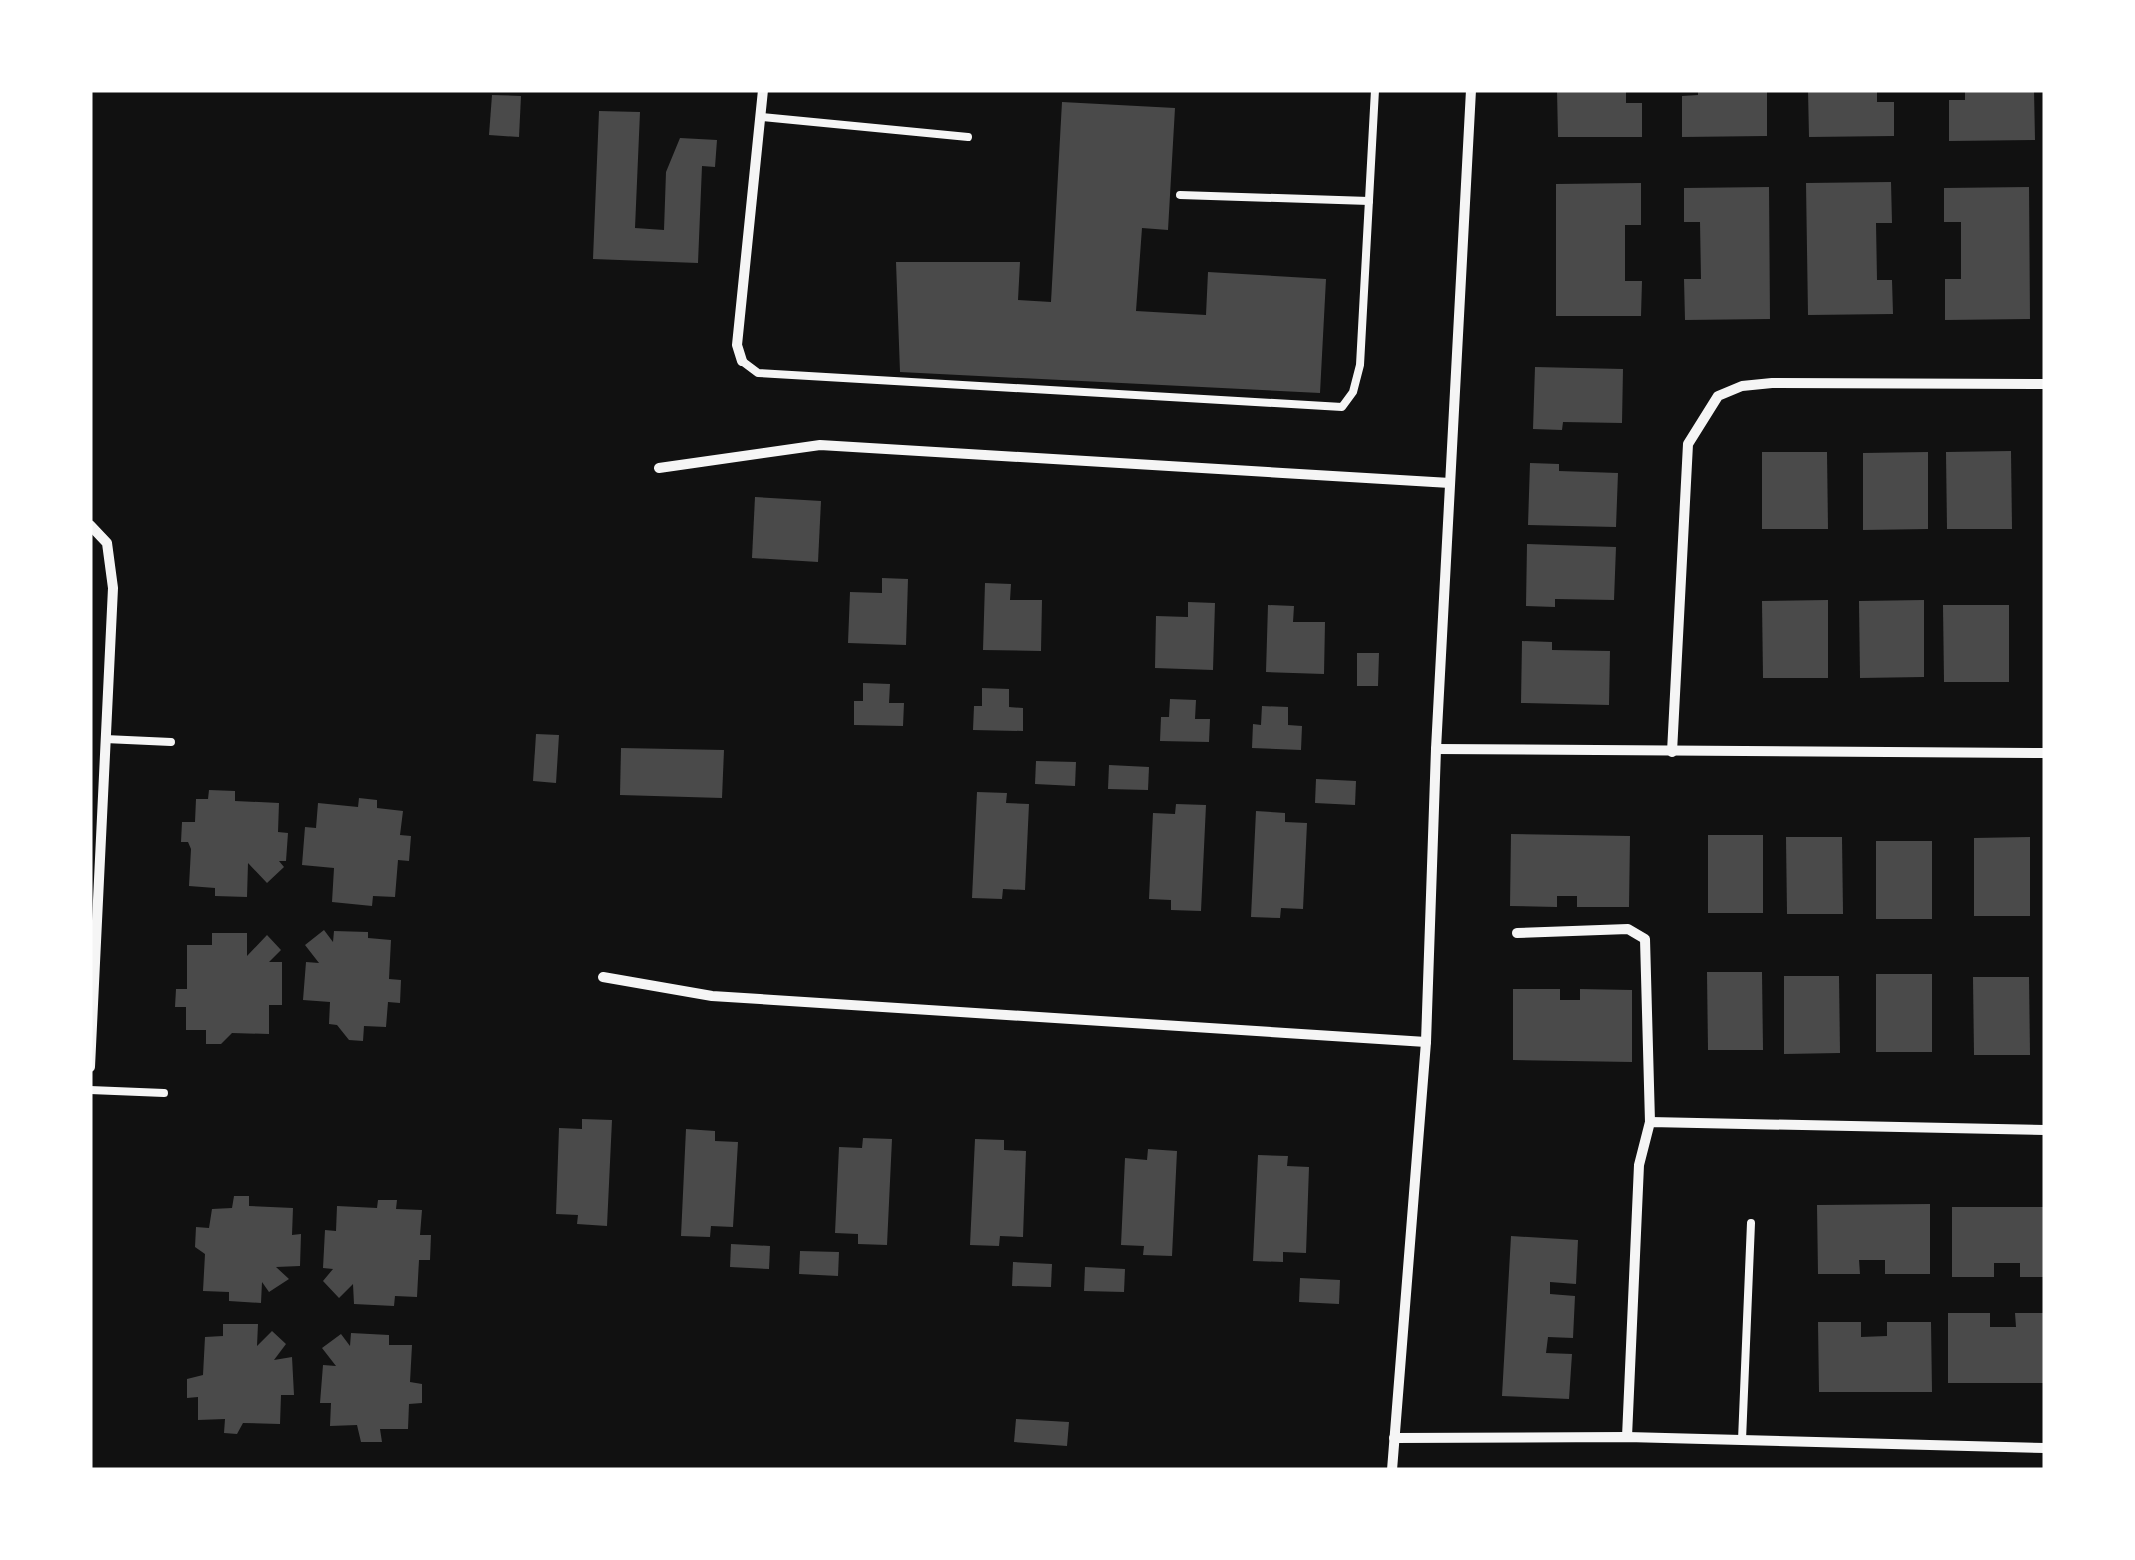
<svg xmlns="http://www.w3.org/2000/svg" width="2135" height="1560" font-family="'DejaVu Sans',sans-serif">
<style>
.building{fill:#4a4a4a}
.lines{fill:none;stroke-linecap:round;stroke-linejoin:round}
.service{stroke:#f5f5f5;stroke-width:8}
.minor{stroke:#f5f5f5;stroke-width:10}
</style>
<rect width="100%" height="100%" fill="#111"/>
<!-- building -->
<g class="building">
<path d="M1557,90H1626V103H1642V137H1558Z"/>
<path d="M1698,90H1767V136L1682,137V96L1698,95Z"/>
<path d="M1808,90H1877V102H1894V136L1809,137Z"/>
<path d="M1965,90H2034L2035,140L1949,141V100H1965Z"/>
<path d="M492,95L521,96L519,137L489,135Z"/>
<path d="M1062,102L1175,108L1168,230L1142,228L1136,311L1206,315L1208,272L1326,279L1320,393L900,372L896,262H1020L1018,300L1051,302Z"/>
<path d="M599,111L640,112L635,228L664,230L666,172L680,138L717,140L715,167L702,166L698,263L593,259Z"/>
<path d="M1891,182L1892,223H1876L1877,280H1892L1893,314L1808,315L1806,183Z"/>
<path d="M1641,183V225H1625V281H1642L1641,316H1556V184Z"/>
<path d="M1769,187L1770,319L1685,320L1684,279H1701L1700,222H1684V188Z"/>
<path d="M2029,187L2030,319L1945,320V279H1961V222H1944V188Z"/>
<path d="M1535,367L1623,369L1622,423L1563,422L1562,430L1533,429Z"/>
<path d="M2011,451L2012,529H1947L1946,452Z"/>
<path d="M1762,452H1827L1828,529H1762Z"/>
<path d="M1928,452V529L1863,530V453Z"/>
<path d="M1530,463L1559,464V471L1618,473L1616,527L1528,525Z"/>
<path d="M755,497L821,501L818,562L752,558Z"/>
<path d="M1527,544L1616,547L1614,600L1555,599V607L1526,606Z"/>
<path d="M882,578L908,579L906,645L848,643L850,592L882,593Z"/>
<path d="M985,583L1011,584L1010,600H1042L1041,651L983,650Z"/>
<path d="M1828,600V678H1763L1762,601Z"/>
<path d="M1924,600V677L1860,678L1859,601Z"/>
<path d="M1188,602L1215,603L1213,670L1155,668L1156,616L1188,617Z"/>
<path d="M1268,605L1294,606L1293,622H1325L1324,674L1266,672Z"/>
<path d="M1943,605H2009V682H1944Z"/>
<path d="M1522,641L1552,642V650L1610,651L1609,705L1521,703Z"/>
<path d="M1357,653H1379L1378,686H1357Z"/>
<path d="M863,683L890,684L889,703H904L903,726L854,725V701H863Z"/>
<path d="M982,688L1009,689V707L1023,708V731L973,730L974,706H982Z"/>
<path d="M1170,699L1196,700L1195,719H1210L1209,742L1160,741L1161,717H1169Z"/>
<path d="M1262,706L1288,707V725L1302,726L1301,750L1252,748L1253,724L1261,725Z"/>
<path d="M536,734L559,735L556,783L533,781Z"/>
<path d="M621,748L724,750L722,798L620,795Z"/>
<path d="M1036,761L1076,762L1075,786L1035,784Z"/>
<path d="M1109,765L1149,767L1148,790L1108,789Z"/>
<path d="M1316,779L1356,781L1355,805L1315,803Z"/>
<path d="M209,790L235,791V801L279,803L278,832L288,833L286,861H279L284,867L267,883L248,863L247,897L215,896V888L189,886L191,849L188,842H181L182,822H195L196,799H208Z"/>
<path d="M977,792L1007,793L1006,803L1029,804L1025,890L1003,889L1002,899L972,898Z"/>
<path d="M359,798L377,800V808L403,811L400,835L411,836L409,861L398,860L395,897L373,896L372,906L332,902L334,868L302,865L305,827L316,828L318,803L358,807Z"/>
<path d="M1176,804L1206,805L1201,911L1171,910V900L1149,899L1153,813L1175,814Z"/>
<path d="M1256,811L1285,813V822L1307,823L1303,909L1281,908L1280,918L1251,917Z"/>
<path d="M1511,834L1630,836L1629,907H1577V896H1557V907L1510,906Z"/>
<rect x="1708" y="835" width="55" height="78"/>
<path d="M1786,837H1842L1843,914H1787Z"/>
<path d="M2030,837V916H1974V838Z"/>
<rect x="1876" y="841" width="56" height="78"/>
<path d="M324,930L333,942L334,931L368,932V938L391,940L389,979L401,980L400,1003L388,1002L386,1027L364,1026L363,1041L349,1040L337,1025L329,1024L330,1002L303,1000L306,962L319,963L305,945Z"/>
<path d="M212,933H247V956L267,935L281,950L269,962H282V1005H269V1034L232,1033L221,1044H206V1030H186V1007H175L176,989H187V945H212Z"/>
<path d="M1707,972H1762L1763,1050H1708Z"/>
<rect x="1876" y="974" width="56" height="78"/>
<path d="M1784,976H1839L1840,1053L1784,1054Z"/>
<path d="M1973,977H2029L2030,1055H1974Z"/>
<path d="M1513,989H1560V1000H1580V989L1632,990V1062L1513,1060Z"/>
<path d="M582,1119L612,1120L607,1226L577,1224L578,1215L556,1214L559,1128L582,1129Z"/>
<path d="M686,1129L715,1131V1141L738,1142L733,1227L711,1226L710,1237L681,1236Z"/>
<path d="M863,1138L892,1139L887,1245L858,1244V1234L835,1233L839,1147L862,1148Z"/>
<path d="M975,1139L1004,1140V1150L1026,1151L1023,1237L1000,1236L999,1246L970,1245Z"/>
<path d="M1148,1149L1177,1151L1172,1256L1143,1255L1144,1246L1121,1245L1125,1158L1147,1160Z"/>
<path d="M1258,1155L1288,1156L1287,1166L1309,1167L1306,1253L1283,1252V1262L1253,1261Z"/>
<path d="M234,1196H249V1206L293,1208L292,1235L301,1234L300,1266L276,1267L289,1279L269,1292L262,1282L261,1303L229,1301V1292L203,1291L205,1254L195,1247L196,1227L209,1228L212,1209L232,1208Z"/>
<path d="M378,1200H397L396,1209L422,1210L420,1235H431L430,1260H419L417,1297L395,1296L394,1306L354,1304L353,1284L339,1298L323,1281L333,1269L323,1268L325,1230L336,1231L337,1206L377,1208Z"/>
<path d="M1930,1204V1274H1885V1260H1859L1860,1274H1818L1817,1205Z"/>
<path d="M1952,1207H2045V1277H2020V1263H1994V1277H1952Z"/>
<path d="M1511,1236L1578,1240L1576,1284L1550,1282V1294L1575,1296L1573,1338L1548,1337L1546,1353L1572,1354L1569,1399L1502,1396Z"/>
<path d="M731,1244L770,1246L769,1269L730,1267Z"/>
<path d="M800,1251L839,1252L838,1276L799,1274Z"/>
<path d="M1013,1262L1052,1264L1051,1287L1012,1286Z"/>
<path d="M1085,1267L1125,1269L1124,1292L1084,1291Z"/>
<path d="M1300,1278L1340,1280L1339,1304L1299,1302Z"/>
<path d="M1948,1313H1990V1327H2016L2015,1313H2045V1383H1948Z"/>
<path d="M1818,1322H1861V1337L1887,1336V1322H1931L1932,1392H1819Z"/>
<path d="M223,1324H258L257,1346L272,1331L286,1344L274,1360L292,1357L294,1395H281L280,1424L243,1423L237,1434L224,1433L225,1419L198,1420V1397L187,1398V1379L203,1375L205,1337L223,1336Z"/>
<path d="M351,1333L389,1335V1345H412L410,1382L422,1384V1403L409,1404L408,1429H380L382,1442H361L357,1425L330,1426L331,1403H320L323,1365L336,1366L322,1348L341,1334L350,1346Z"/>
<path d="M1016,1419L1069,1422L1067,1446L1014,1442Z"/>
</g>
<g class="lines">
<!-- service -->
<g class="service">
<path d="M761,117L968,137"/>
<path d="M1180,195L1369,201"/>
<path d="M742,361L758,373L1342,407L1353,392L1360,365L1375,90"/>
<path d="M105,739L171,742"/>
<path d="M90,1090L164,1093"/>
<path d="M1742,1440L1751,1223"/>
</g>
<!-- minor -->
<g class="minor">
<path d="M742,361L737,345L763,90"/>
<path d="M659,468L820,445L1450,483"/>
<path d="M90,525L107,543L113,588L90,1067"/>
<path d="M1436,749L2045,753"/>
<path d="M1672,752L1688,444L1718,396L1742,386L1772,383L2045,384"/>
<path d="M1517,933L1628,929L1645,939L1650,1122"/>
<path d="M603,977L712,996L1426,1042"/>
<path d="M1627,1437L1639,1165L1650,1122L2045,1130"/>
<path d="M1394,1438L1627,1437L2045,1448"/>
<path d="M1392,1470L1426,1042L1436,749L1471,90"/>
</g>
</g>
<!-- border -->
<rect width="2135" height="1560" fill="none" stroke="#ffffff" stroke-width="185"/>
</svg>
